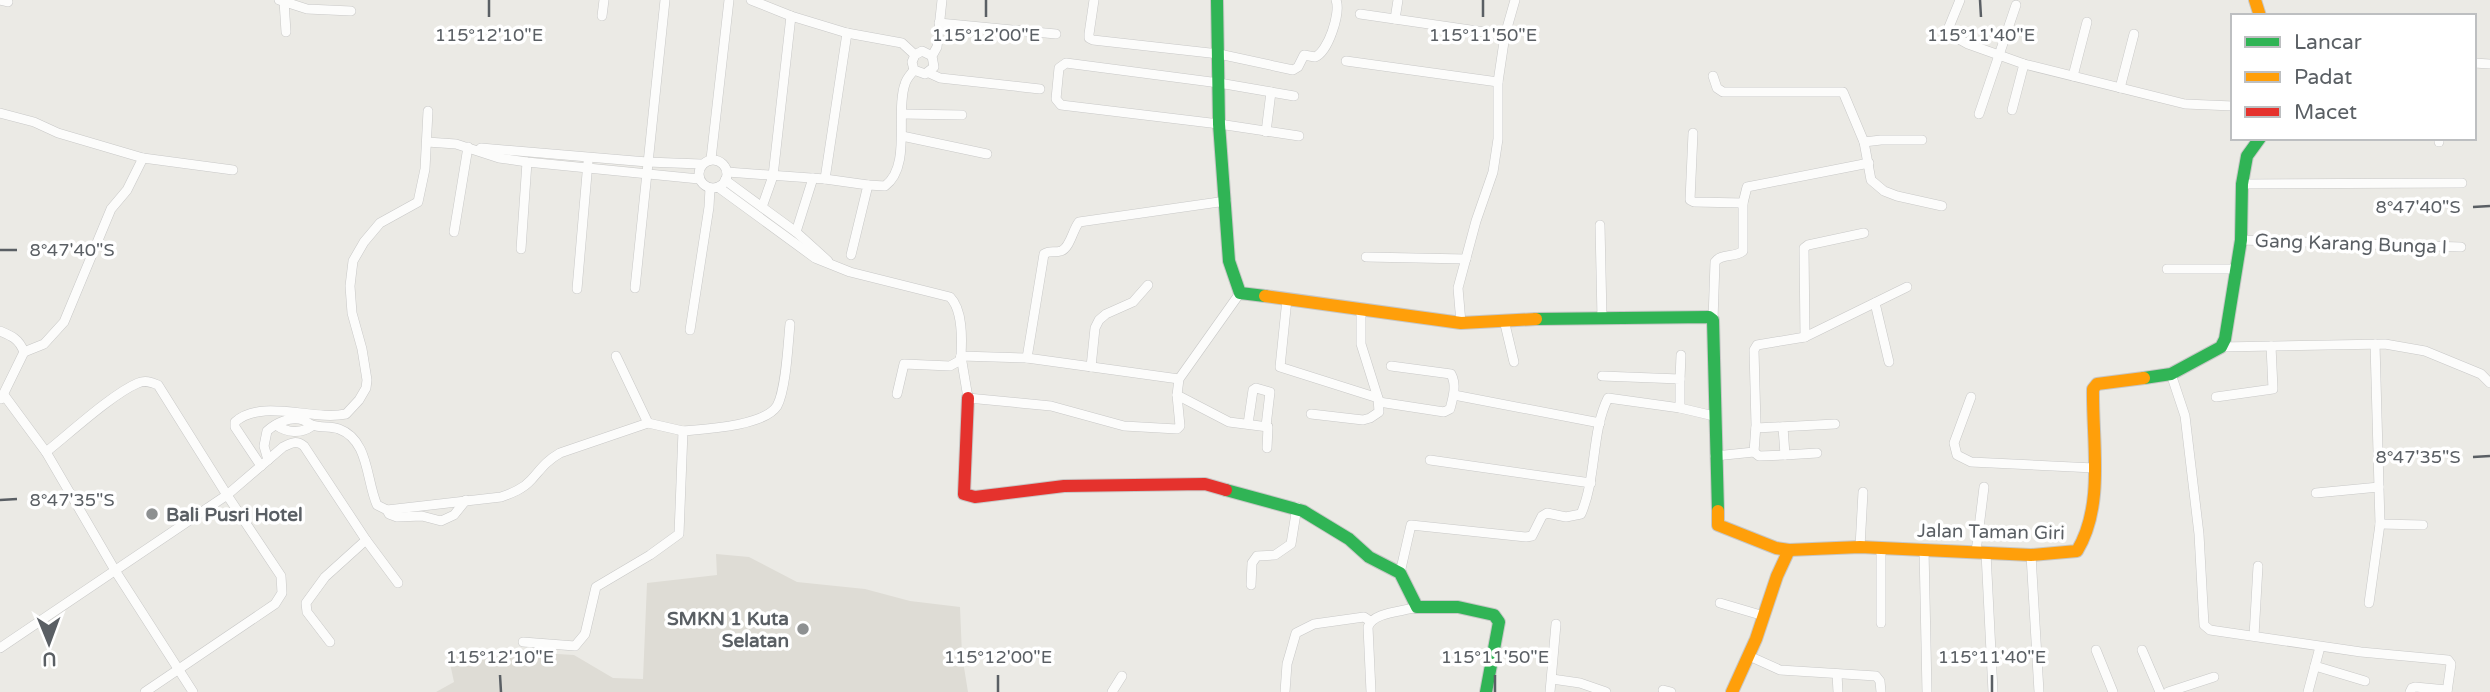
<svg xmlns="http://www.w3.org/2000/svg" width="2490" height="692" font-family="'Varela Round',sans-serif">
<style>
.education{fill:#dedcd5}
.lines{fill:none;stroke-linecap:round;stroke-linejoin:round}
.street-casing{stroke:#c8c8c7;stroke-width:10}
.fast-casing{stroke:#c7c7c6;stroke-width:14}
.slow-casing{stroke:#c7c7c6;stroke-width:14}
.jam-casing{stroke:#c7c7c6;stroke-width:14}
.street{stroke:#fcfcfb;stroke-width:9}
.fast{stroke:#30b455;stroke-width:12}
.slow{stroke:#ff9f0a;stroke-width:12}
.jam{stroke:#e5322d;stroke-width:12}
.ticks{fill:none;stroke:#5a5f64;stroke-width:2.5}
.poi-dot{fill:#8d9091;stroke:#fff;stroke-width:2.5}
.labels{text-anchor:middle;stroke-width:7;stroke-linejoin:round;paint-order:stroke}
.street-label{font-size:19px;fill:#5a5f64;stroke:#fff}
.poi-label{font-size:19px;font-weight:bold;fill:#5a5f64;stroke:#fff;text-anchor:start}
.ticks-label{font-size:18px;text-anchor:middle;fill:#5a5f64;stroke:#fff;stroke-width:7;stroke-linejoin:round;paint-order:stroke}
</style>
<rect width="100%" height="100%" fill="#ebeae5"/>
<!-- education -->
<path class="education" d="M716,554L749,557L797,582L865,589L910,601L960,607L962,655L968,692H436L454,682L448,654L489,650L574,655L613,678L643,679L647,583L717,575Z"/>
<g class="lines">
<!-- street casing -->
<g class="street-casing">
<g id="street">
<path d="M0,0L8,2"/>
<path d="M279,0L307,9L351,11"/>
<path d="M751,0L791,16L847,33L902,43L915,55"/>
<path d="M1094,0L1089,34V38L1093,40L1219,54L1293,70L1298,67L1304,55L1315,57C1328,52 1341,13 1336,0"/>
<path d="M1960,0L1949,27L1948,33L1968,44L2024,64L2185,104L2233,106"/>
<path d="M284,1L286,32"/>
<path d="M1360,14L1505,35"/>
<path d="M602,16L604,0"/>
<path d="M1395,19L1398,0"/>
<path d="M939,23L1056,34"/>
<path d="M932,56L922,51L915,55L912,62L914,70L925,74L934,67L932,56L937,47L942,0"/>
<path d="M1346,61L1498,82"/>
<path d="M2474,63L2490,64"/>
<path d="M929,73L940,78L1040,89"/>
<path d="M1713,76L1717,88L1723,92H1843L1864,142L1871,180L1884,191L1897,196L1942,206"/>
<path d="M2073,76L2087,22"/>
<path d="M2120,88L2134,34"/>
<path d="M1294,96L1219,83L1066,63L1059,68L1056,99L1061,105L1219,124L1299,136"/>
<path d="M2012,110L2024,64"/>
<path d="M0,113L34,122L58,133L143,158L233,170"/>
<path d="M902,114L962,115"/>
<path d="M1979,114L2016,5"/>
<path d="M1266,132L1271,92"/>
<path d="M1693,133L1690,200L1694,202L1743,203"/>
<path d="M902,136L987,154"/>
<path d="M427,142L456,144L499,158L527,162L699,179"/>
<path d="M1864,142L1881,140H1922"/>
<path d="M2439,142V138"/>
<path d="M481,148L647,162L701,164"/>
<path d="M711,159L729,0"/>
<circle cx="713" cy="174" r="14"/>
<path d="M727,172L825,179L868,185L851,255"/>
<path d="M825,179L847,33"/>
<path d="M725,180L796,232L828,261"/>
<path d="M2242,184L2462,183"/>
<path d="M868,185L885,186C912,166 895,112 905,84C906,79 911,74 914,70"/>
<path d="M718,187L815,258L850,272L950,297C963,310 962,339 961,356L1027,358L1179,379"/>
<path d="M762,207L773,176L791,16"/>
<path d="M1600,225L1602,318"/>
<path d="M454,232L468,147"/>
<path d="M796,232L813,178"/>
<path d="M2241,240L2461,247"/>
<path d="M521,249L527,162"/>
<path d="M1366,257L1466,259"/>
<path d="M2167,269H2237"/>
<path d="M635,288L665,0"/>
<path d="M577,289L588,162"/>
<path d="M1287,299L1280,367L1378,398"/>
<path d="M1875,303L1889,362"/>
<path d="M1504,320L1514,362"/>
<path d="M1713,320L1715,262C1721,253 1735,258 1743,251V203L1747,187L1869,163"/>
<path d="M1461,323L1458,288L1476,221L1493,172L1498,139V82L1505,35L1515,0"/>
<path d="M690,330L709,207L710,188"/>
<path d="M0,331C12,336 19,339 24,352L1,399"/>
<path d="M1805,337L1804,248L1808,245L1864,233"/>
<path d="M2221,347L2385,344L2425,351L2481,374L2490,383"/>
<path d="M24,352L44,344L64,322L111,209L127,190L143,158"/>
<path d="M616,356L648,423L683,431"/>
<path d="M961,356L968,398L1051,406L1124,426L1177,429L1180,426L1177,395L1179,379L1240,293"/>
<path d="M1027,358L1044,254C1050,250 1054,253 1061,251C1070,248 1073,229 1079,222L1226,201"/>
<path d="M1091,367L1095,328L1099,320L1106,314L1133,302L1148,285"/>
<path d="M2171,374L2185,416L2199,534L2204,625L2210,630L2361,652L2448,660L2451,664L2447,692"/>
<path d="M1602,376L1680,379V408"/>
<path d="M1680,379L1681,355"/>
<path d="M897,394L904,364L950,366L959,361L961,356"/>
<path d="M4,395L46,452L116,572L193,692"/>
<path d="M1177,395L1229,422L1268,427L1267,448"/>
<path d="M1454,395L1600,423"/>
<path d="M1971,397L1954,443L1957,455L1971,462L2094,468"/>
<path d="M2216,397L2273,389L2271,346"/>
<path d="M1379,402L1444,412L1450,409C1453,398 1457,385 1451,374L1391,366"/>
<path d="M1311,414L1363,420L1370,418L1379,412L1378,398L1361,344V309"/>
<path d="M1248,424L1253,390L1256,388L1270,392L1266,426"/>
<path d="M276,425C287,433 301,434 312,426"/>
<path d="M1756,428L1835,424"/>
<path d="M46,452C70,433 112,394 138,383C145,380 151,382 158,385L227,495L281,576L282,593L275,604L145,692"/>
<path d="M1754,452L1759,456L1785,455L1783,427"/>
<path d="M1785,455L1817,453"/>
<path d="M1715,456L1754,452L1756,425L1754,350L1757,345L1805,337L1907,287"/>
<path d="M268,460L264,446L267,431C276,423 290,416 303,420C306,421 309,424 312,425C321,428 331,426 339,429C369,440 366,480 377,505L387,510L501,497C512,493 523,489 531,480C541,469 546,461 560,453L648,423"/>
<path d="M1430,460L1591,483"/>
<path d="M261,466L235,427V422C262,398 312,421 346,414L359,400L366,388L367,380L362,349L352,313L350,286L353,261L364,242L380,223L418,202L425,169L428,111"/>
<path d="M2316,493L2379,487"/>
<path d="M387,510L389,514L397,517L422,516L441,521L454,515L466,500"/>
<path d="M2380,524L2423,525"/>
<path d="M1860,547L1863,492"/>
<path d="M1924,549L1927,692"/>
<path d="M1976,552L1984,487"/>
<path d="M1986,553L1993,692"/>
<path d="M2031,555L2039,692"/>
<path d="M1400,573L1411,525L1526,537L1532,536L1542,516L1547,513L1566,517L1581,514C1597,477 1591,432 1608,398L1680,408L1714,416"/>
<path d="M1251,585L1252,563L1257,556L1275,555L1291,544L1297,507"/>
<path d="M1720,603L1764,616"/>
<path d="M2369,603L2380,524L2375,344"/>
<path d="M1881,623V547"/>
<path d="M2254,636L2258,566"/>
<path d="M330,642L307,612L306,603L325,577L366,540"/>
<path d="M523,642L575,646L585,634L596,587L650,555L679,534L683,431C706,429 764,426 777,406C786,390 788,344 790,324"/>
<path d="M0,648L227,495L283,447C291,443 296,440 304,446L366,540L398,583"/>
<path d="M2096,650L2113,692"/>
<path d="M2142,650L2160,692"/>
<path d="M1749,656L1780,670L1876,676L1880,681L1881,692"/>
<path d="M2315,666L2365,681"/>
<path d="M1837,674L1838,692"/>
<path d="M1552,679L1580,683L1606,692"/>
<path d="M1663,690L1671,692"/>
<path d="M1112,692L1122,676"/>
<path d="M1285,692L1287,664L1296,633L1314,624L1364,617L1370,621"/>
<path d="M1371,692L1368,627C1373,612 1402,612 1417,607"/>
<path d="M1550,692L1556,624"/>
<path d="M2168,692L2214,677"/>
<path d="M2308,692L2320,647"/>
<path d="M2410,692L2412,688L2415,687L2447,690"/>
</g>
</g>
<!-- fast casing -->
<g class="fast-casing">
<g id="fast">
<path d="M1217,0L1219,124L1229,261L1240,293L1265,296"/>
<path d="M1536,319L1709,317L1713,320L1718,511"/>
<path d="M2144,378L2171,374L2221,347L2225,339L2241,240L2242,184L2247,156L2260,138"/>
<path d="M1226,490L1303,511L1349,539L1369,557L1400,573L1417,607H1458L1494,615L1499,622L1486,692"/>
</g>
</g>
<!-- slow casing -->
<g class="slow-casing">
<g id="slow">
<path d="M2255,0L2260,16"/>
<path d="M1265,296L1461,323L1536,319"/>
<path d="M1718,511V525L1776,548L1789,550L1860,547L2031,555L2077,551C2105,505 2092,441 2093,389L2097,384L2144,378"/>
<path d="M1732,692L1756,639L1777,576L1789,550"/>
</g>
</g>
<!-- jam casing -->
<g class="jam-casing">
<path id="jam" d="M968,398L964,494L975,497L1064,486L1205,484L1226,490"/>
</g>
<!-- street -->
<use href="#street" class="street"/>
<!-- fast -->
<use href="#fast" class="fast"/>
<!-- slow -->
<use href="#slow" class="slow"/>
<!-- jam -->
<use href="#jam" class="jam"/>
</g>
<!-- ticks -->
<path class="ticks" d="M489,0V17M986,0V17M1483,0V17M1980,0L1981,17M2473,207L2490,206M0,250H17M2473,457L2490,456M0,500L17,499M500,675L501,692M998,675V692M1495,675V692M1992,675V692"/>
<!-- markers -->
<g class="poi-dot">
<circle cx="152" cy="514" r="7"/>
<circle cx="803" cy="629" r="7"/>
</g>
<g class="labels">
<!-- street labels -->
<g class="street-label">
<text transform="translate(2351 243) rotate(2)" y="7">Gang Karang Bunga I</text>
<text transform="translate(1991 531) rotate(1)" y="7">Jalan Taman Giri</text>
</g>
<!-- poi labels -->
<g class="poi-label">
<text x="166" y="521">Bali Pusri Hotel</text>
<text x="789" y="625" text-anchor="end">SMKN 1 Kuta<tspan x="789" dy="22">Selatan</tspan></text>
</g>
</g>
<g class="ticks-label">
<text x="489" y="41">115°12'10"E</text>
<text x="986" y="41">115°12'00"E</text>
<text x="1483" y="41">115°11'50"E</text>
<text x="1981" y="41">115°11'40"E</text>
<text x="2418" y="213">8°47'40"S</text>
<text x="72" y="256">8°47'40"S</text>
<text x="2418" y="463">8°47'35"S</text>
<text x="72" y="506">8°47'35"S</text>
<text x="500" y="663">115°12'10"E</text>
<text x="998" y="663">115°12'00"E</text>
<text x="1495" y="663">115°11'50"E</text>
<text x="1992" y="663">115°11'40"E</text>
</g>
<!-- legend -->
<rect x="2231" y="14" width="245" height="126" fill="#ffffff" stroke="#bdbfc1" stroke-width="2"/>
<rect x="2245" y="37" width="35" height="10" fill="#30b455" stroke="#bdbfc1" stroke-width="2"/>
<text x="2294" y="49" font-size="21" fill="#5a5f64">Lancar</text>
<rect x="2245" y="72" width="35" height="10" fill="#ff9f0a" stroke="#bdbfc1" stroke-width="2"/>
<text x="2294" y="84" font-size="21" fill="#5a5f64">Padat</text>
<rect x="2245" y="107" width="35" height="10" fill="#e5322d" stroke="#bdbfc1" stroke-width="2"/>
<text x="2294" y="119" font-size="21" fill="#5a5f64">Macet</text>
<!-- north arrow -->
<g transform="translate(49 643) rotate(179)" stroke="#ffffff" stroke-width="5" paint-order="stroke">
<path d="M0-5L12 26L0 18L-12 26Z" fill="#5a5f64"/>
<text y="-10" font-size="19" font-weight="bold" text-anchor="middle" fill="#5a5f64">U</text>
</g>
</svg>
